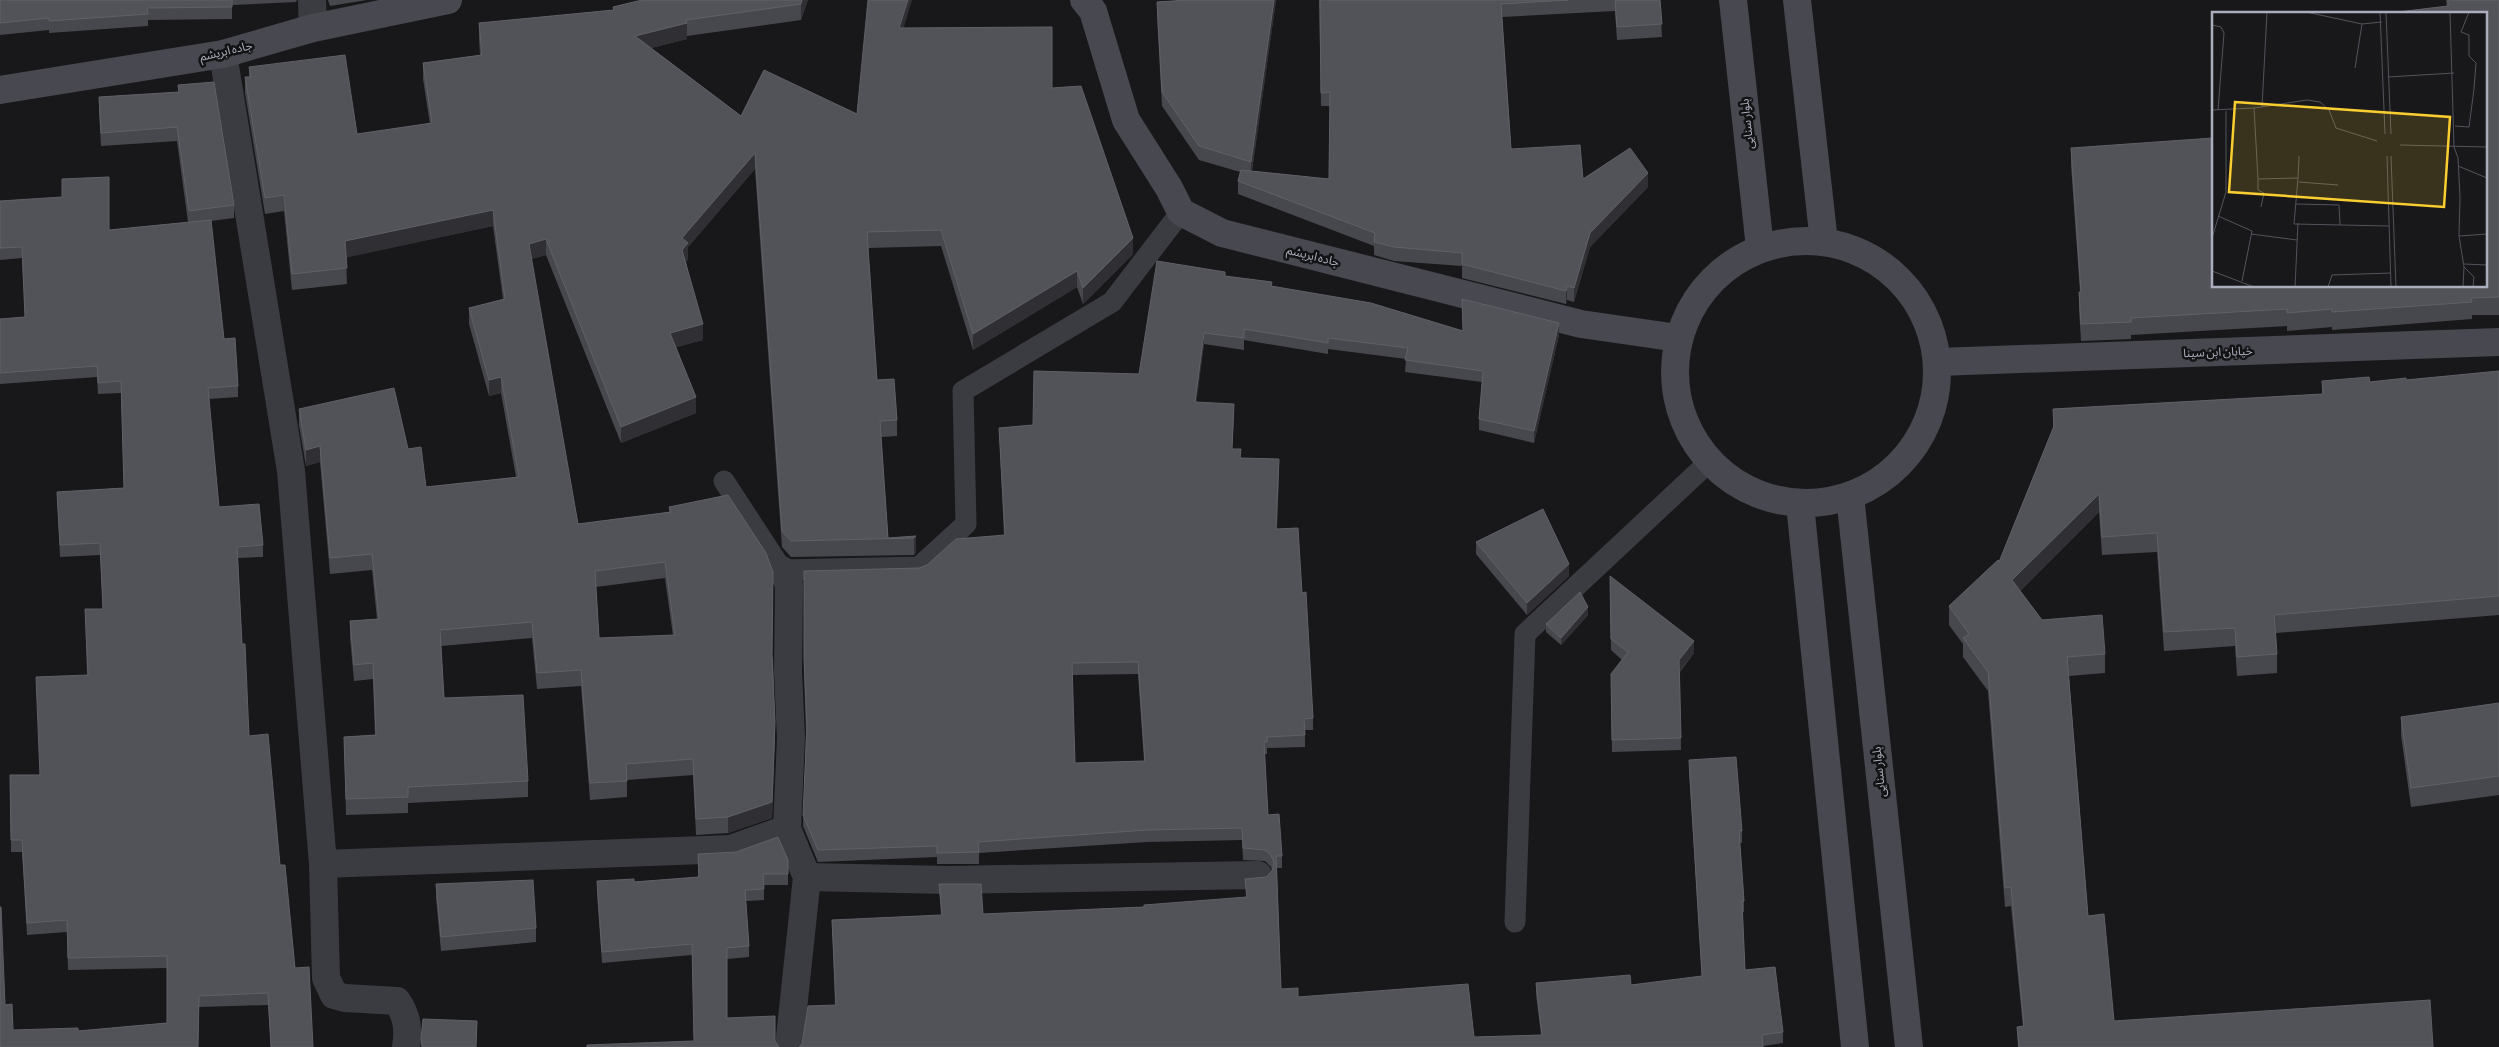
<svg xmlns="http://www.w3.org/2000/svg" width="2499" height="1047" font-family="'Asap Condensed','Noto Sans Arabic',sans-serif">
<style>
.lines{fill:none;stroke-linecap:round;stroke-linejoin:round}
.lane{stroke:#3b3b42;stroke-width:21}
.street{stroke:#3b3b42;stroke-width:28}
.secondary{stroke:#474850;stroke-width:28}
.wall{fill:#47484d;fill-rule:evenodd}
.shaded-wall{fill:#303034}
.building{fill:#525359;stroke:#606168;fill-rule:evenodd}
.labels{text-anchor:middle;stroke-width:5;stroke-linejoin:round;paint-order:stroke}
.street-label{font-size:12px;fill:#aaadbb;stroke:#131316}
.inset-road{fill:none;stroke:#52545b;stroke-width:1}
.view{fill:#face31;fill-opacity:0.15;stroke:#face31;stroke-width:2.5}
.inset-edge{fill:none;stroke:#aaadbb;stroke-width:2.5}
</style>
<rect width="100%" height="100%" fill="#18181b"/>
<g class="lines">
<!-- lane -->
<g class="lane">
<path d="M724,481L782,570L919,567L966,524L963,391L1112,302L1181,212"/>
<path d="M1515,922L1525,634L1709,462"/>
</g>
<!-- street -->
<g class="street">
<path d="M312,0L313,28"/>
<path d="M223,54L291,471L323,864L731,849L787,829L807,877L789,1047"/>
<path d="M782,570L789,584L788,671L791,738L787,829"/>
<path d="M323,864L326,978L334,995L345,998L397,1001C407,1016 409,1029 406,1047"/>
<path d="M807,877L948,880L1258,875"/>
</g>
<!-- secondary -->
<g class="secondary">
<path d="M1084,0L1093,11L1126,120L1169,188L1181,212L1222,233L1581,324L1678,338"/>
<path d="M1733,0L1760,248"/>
<path d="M1797,0L1824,242"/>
<path d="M0,90L223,54L313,28L448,0"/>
<circle cx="1806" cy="372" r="131"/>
<path d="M1938,362L2499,342"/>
<path d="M1850,496L1909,1047"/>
<path d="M1800,504L1855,1047"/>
</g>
</g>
<!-- wall -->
<g class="wall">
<path d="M0,0H297L296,2L232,5V19L148,20V26L49,33V30L0,35Z"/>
<path d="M328,0H367L330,6Z"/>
<path d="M808,0L801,20L687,36V39L651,48L741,116L857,114L904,28L1052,88L1133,254L1083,304L1077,287L973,350L941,246L868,248L877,380L897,420V436L881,437L888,538L916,536V552L914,555L791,557L782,547L755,169L688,247V259L686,262L703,340L676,347L696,413L621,443L546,255L531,259L578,524L669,512V507L773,658L775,738L772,818L728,833L696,835L693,775L627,780V797L590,800L581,686L537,689L532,638L441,646L444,698L528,781V797L408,803V813L346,815L344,737L375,735L373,679L354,681L350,637V621L377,619L372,570L330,574L320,462L306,466L299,425V409L408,449L426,487L516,477L501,393L489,396L469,324V308L503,299L493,226L346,257L347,284L292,290L284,211L265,214L245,93V77H249V67L357,134L430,124L423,79V63L480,55L479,39V23L613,10V7ZM665,578L673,636L599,638L596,587Z"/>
<path d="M1188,0H1276L1252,171L1329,179L1330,106H1321L1319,0H1660L1662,37L1617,40L1615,11L1502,17L1511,149L1583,179L1648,187L1590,247L1574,302L1567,300L1566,304L1462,278V266L1394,261L1374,255V246L1238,194V181L1240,172L1199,160L1162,106L1157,16V2Z"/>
<path d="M2446,0H2499V315H2472V319L2332,330V327L2287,331V326L2131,335V339L2081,341L2079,309V292H2080L2071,165V148L2213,286H2485Z"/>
<path d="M178,92L234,205V218L211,221L224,339L238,386V397L209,399L219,507L263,545V557L238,558L242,644L249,736L280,865L295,968L313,1047H271L268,1005L199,1007L198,1047H0L5,1005L13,1030L78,1031L167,1023V968L68,970L67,932L27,935L22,852H11L10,775H39L87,675L85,609H103L100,555L60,557L57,492L124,488L121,393L98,394L97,377L0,384V319L25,317L22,258L0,260V201L109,230L188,222L177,141L101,146L99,111V97Z"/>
<path d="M1225,276L1272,286L1462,331L1559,335L1534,443L1479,430V419L1482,382L1405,372L1406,359L1328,349V354L1244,340V350L1204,344L1196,402L1234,415L1232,449L1241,458L1279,471L1277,529L1302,593L1313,718V730H1305V747L1267,748V754H1264L1268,815L1282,856V868H1277L1281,989L1298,997L1474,1037L1541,1035L1536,994V983L1631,985L1702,976L1689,771V760L1742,831V843H1740L1744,901V912H1742L1745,970L1783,1032V1043L1763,1046L802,1044L835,1005L832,920L941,915L939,884L983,914L1144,907L1246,897L1245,879L1266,877L1272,871L1271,867L1265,861L1243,860L1242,840L1147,842L979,853V864H937V857L818,862L803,826L806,733L804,671V571L919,568L1004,535L999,428L1033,425L1139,374ZM1138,674L1144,761L1075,763L1072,675Z"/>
<path d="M2499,371V615L2276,633L2277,654V673L2237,676L2235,646L2164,651L2157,552L2102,555L2099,512L2020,591L2042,620L2105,654V673L2069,676L2088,916L2114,1021L2433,1047H2018L2017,1027H2023L2011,906L2005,907L1988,691L1963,657V644L1949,625V606L1999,562L2053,429V409L2322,394V381L2370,382L2406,380Z"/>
<path d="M1476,542L1569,576L1527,615L1476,554Z"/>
<path d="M1610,576L1694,653L1680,672L1681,750L1612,752L1611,674L1622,660L1611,650Z"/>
<path d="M1588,615L1561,645L1546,632V624Z"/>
<path d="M2499,703V795L2411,807L2401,735V717Z"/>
<path d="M698,854L788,860V885H764V900L746,901L749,946V957L727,959L694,1041L692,955L602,963L597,893V881L634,882L698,877Z"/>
<path d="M436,884L536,928V942L441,951L436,898Z"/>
</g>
<!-- shaded-wall -->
<g class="shaded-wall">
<path d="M802,0H808L801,20V4Z"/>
<path d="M908,0H912L899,44V28Z"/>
<path d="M1274,0H1276L1251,176V162Z"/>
<path d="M687,23V39L635,52V36Z"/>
<path d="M755,153V169L688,247V259L682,267V238Z"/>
<path d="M1648,173V187L1590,247L1574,302V288L1590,233Z"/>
<path d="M493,210V226L345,258V241Z"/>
<path d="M1133,238V254L1083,304V288Z"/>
<path d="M546,239V255L529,260V244Z"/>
<path d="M1077,271V287L973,350V334Z"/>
<path d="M1567,286V300L1566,304V291Z"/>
<path d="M1559,323V335L1534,443V431Z"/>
<path d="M703,324V340L670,349V333Z"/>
<path d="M1204,333V344L1195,414V402Z"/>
<path d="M501,377V393L489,396V380Z"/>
<path d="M696,397V413L621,443V427Z"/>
<path d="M320,446V462L306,466V450Z"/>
<path d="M1279,459V471L1276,540V529Z"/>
<path d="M2099,494V512L2012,599V580Z"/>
<path d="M916,536V552L914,555V538Z"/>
<path d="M1569,564V576L1527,615V603Z"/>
<path d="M1588,607V615L1561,645V638Z"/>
<path d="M1694,641V653L1679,672V660Z"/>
<path d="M775,722L772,818L728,833V817Z"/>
</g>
<!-- building -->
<g class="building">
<path d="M0,0H232V7L147,8L148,14L49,21V18L0,23Z"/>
<path d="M642,0H802L801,4L686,20L687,23L635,36L741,116L764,70L857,114L868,0H908L899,28L1052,27V88L1081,86L1133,238L1083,288L1077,271L973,334L941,230L867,232L877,380L894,379L897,420L880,421L888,538L916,536L914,538L791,541L782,531L755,153L682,238L688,243L682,250L703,324L670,333L696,397L621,427L546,239L529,244L578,524L671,512L669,507L728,495L766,553L773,572L772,655L775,722L772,802L728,817L696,819L693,759L626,764L627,781L590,783L581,670L537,673L532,622L440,630L444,698L523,695L528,781L408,787V797L346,799L344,737L376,735L373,663L354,665L350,621L379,619L372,554L330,558L320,446L306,450L299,409L394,388L408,449L421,447L426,487L519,477L501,377L489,380L469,308L505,299L493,210L345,241L347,268L292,274L284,195L265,198L245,77H251L249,67L345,55L357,134L432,123L423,63L482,55L479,23L614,10L613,7ZM665,562L675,635L599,638L595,571Z"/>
<path d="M1188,0H1274L1251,162L1199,146L1162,92L1157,2Z"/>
<path d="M1320,0H1568L1501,4L1511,149L1580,145L1583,179L1630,148L1648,173L1590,233L1574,288L1567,286L1566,291L1462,264V253L1394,247L1374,242L1375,233L1238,181L1241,170L1329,179L1330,92L1321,93Z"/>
<path d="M1615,0H1660L1662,24L1617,27Z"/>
<path d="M2448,0H2499V297L2471,298L2472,302L2332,312V309L2287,313V309L2131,318V322L2081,324L2079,292H2081L2071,148L2213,138V286H2485V14H2381L2448,6Z"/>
<path d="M214,82L234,205L189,211L177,127L101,133L99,97L179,92L178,85Z"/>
<path d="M109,177V230L211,220L224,339L235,338L238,386L208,388L219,507L259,504L263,545L237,547L242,644H245L249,736L268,734L280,865H285L295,968L309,967L313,1047H271L268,993L199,996L198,1047H0V907H1L5,1005L12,1004L13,1030L78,1028V1031L167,1023V956L68,958L67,920L27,923L22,840H11L10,775H40L36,677L88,675L85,609H103L100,543L60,545L57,492L124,488L121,381L98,383L97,366L0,373V319L25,317L22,247L0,248V201L62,197V179Z"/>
<path d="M1157,261L1225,272V276L1272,282L1271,286L1371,303L1463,331L1462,299L1559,323L1534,431L1479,419L1483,371L1405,360L1408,348L1328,338V343L1244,329V338L1204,333L1195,402L1234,404L1232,449H1241L1240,458L1279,459L1276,529L1298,528L1302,593L1306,592L1313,718L1304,719L1305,735L1267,737V742H1264L1268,815L1279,814L1282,856H1276L1281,989L1298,988V997L1468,984L1474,1037L1542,1035L1536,983L1630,975L1631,985L1702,976L1689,760L1736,757L1742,831H1739L1744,901H1742L1745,970L1775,967L1783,1032L1762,1035L1763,1047H799L802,1044L808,1006L836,1005L832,920L942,915L939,884H981L983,914L1144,907V905L1247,897L1245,879L1266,877L1272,871L1274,863L1271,855L1265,850L1243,848L1242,828L1147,830L978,842L979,852L937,853V846L818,850L803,815L807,727L804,659V571L919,568L927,565L956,539L1005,535L999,428L1033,425L1034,371L1139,374ZM1138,662L1145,761L1075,763L1072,663Z"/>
<path d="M2499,371V596L2274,615L2277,654L2237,657L2235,628L2164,632L2157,533L2102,537L2099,494L2012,580L2042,620L2102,615L2105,654L2067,657L2088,916L2104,914L2114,1021L2430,1000L2433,1047H2019L2017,1027L2024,1026L2011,887L2005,888L1988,672L1963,638L1969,634L1949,606L1998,560L1999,562L2054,426L2053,409L2323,394L2322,381L2369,377L2370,382L2406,378V380Z"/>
<path d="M1543,509L1569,564L1527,603L1476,542Z"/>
<path d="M1610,576L1694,641L1679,660L1681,738L1612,740L1611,674L1628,652L1611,639Z"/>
<path d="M1580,592L1588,607L1561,638L1546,624Z"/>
<path d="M2499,703V776L2411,788L2401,717Z"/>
<path d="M778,837L788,860V874H763L764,889L745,890L749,946L727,948V1018L775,1016V1041L779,1047H587V1045L694,1041L692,944L602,952L597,881L634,879V882L699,877L698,854L736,852Z"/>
<path d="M533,880L536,928L441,937L436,884Z"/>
<path d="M423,1019L477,1021L476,1047H422L421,1039Z"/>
</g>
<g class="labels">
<!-- street labels -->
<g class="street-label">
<text transform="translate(226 51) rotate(-13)" y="4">جاده ابریشم</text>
<text transform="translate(1747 124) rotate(-96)" y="4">بلوار سنایی</text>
<text transform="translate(1313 256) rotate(14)" y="4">جاده ابریشم</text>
<text transform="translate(2218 352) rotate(-2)" y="4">خیابان ابن سینا</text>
<text transform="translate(1879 772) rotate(-96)" y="4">بلوار سنایی</text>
</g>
</g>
<!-- overview -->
<g transform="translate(2212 12)">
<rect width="275" height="275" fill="#18181b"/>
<path class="inset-road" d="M94,0L150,12L170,10M168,0L173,122M174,0L179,122M238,0L242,135L246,146L248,185L247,224L252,255L262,265L261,275M0,13L9,15L12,21L6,98M143,56L150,12M176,65L242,61M50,95L55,0M42,96L46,167L86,166L82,212L177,214M0,98L42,96L95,88L108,90L117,98L124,116L165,129M243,114L257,115L262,77L264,51L257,44V23L249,20L257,0M188,133L275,135M175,144L179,275M179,144L184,275M246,154L275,166M86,166L87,144M46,167V178L52,181L49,195M87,170L126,173M84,192L127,193L128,213M6,204L40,219L30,269M39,222L85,228M247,224L275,222M0,226L14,180V99M252,252L275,253M0,259L42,275M83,275L86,211M116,275L120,263L179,261M251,275L252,255"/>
<path class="view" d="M23,90L238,105L232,195L17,180Z"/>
<rect width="275" height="275" class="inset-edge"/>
</g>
</svg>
